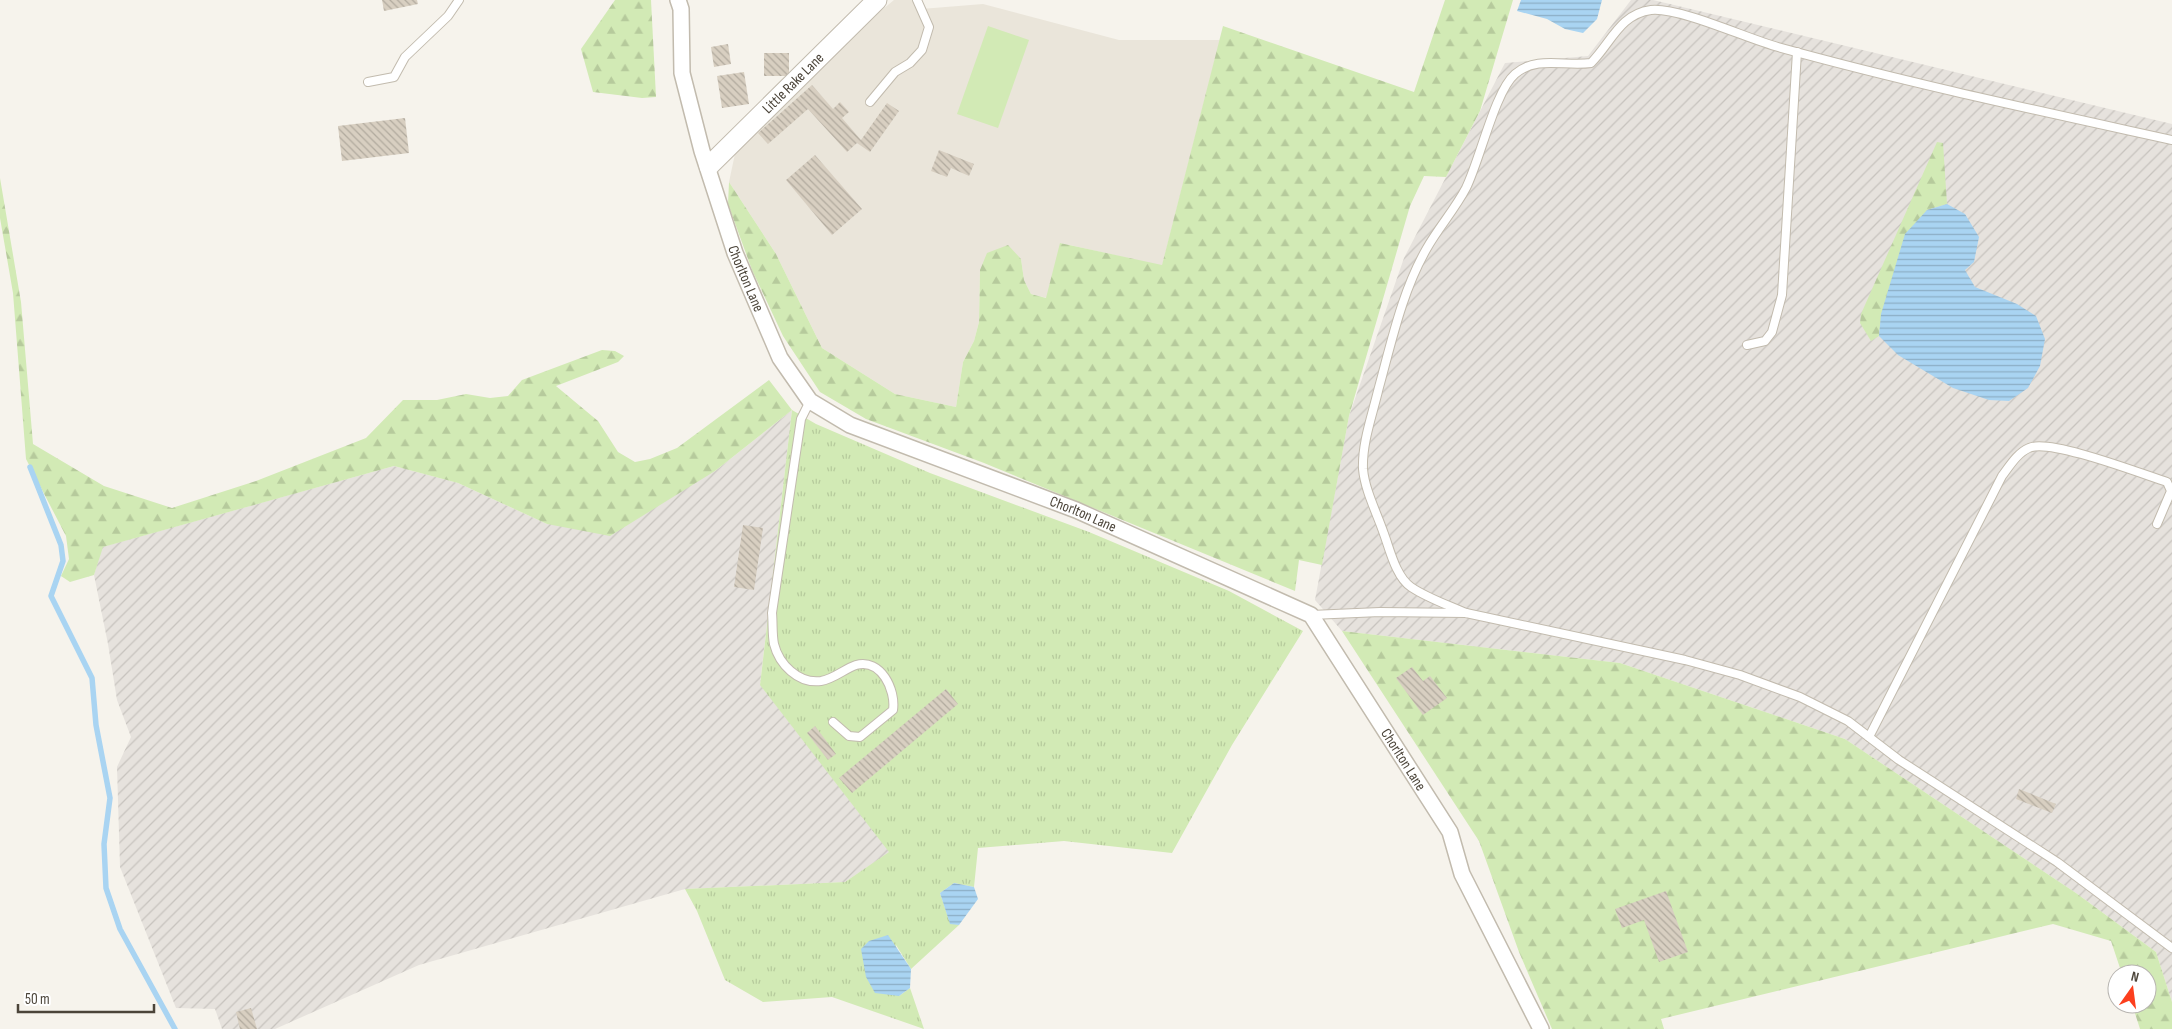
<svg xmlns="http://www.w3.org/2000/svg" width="2172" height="1029" font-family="'Sofia Sans Condensed',sans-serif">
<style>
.residential{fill:#eae5da}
.industrial{fill:url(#industrial-furrows)}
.grass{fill:url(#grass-tufts)}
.forest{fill:url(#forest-firs)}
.garden{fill:#d2eab5}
.water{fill:url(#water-rules)}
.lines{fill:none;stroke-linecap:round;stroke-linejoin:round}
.stream{stroke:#a9d4f2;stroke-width:5.5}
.building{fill:url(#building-back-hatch)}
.service-casing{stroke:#c2bbae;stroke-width:10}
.minor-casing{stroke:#c2bbae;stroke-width:18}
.tertiary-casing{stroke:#c2bbae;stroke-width:21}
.service{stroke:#fff;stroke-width:8}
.minor{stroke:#fff;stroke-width:15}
.tertiary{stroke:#fff;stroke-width:19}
.labels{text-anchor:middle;stroke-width:5;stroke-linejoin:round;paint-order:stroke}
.street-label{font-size:15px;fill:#4b4439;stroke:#fff}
</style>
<defs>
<pattern id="industrial-furrows" width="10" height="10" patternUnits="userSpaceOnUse" patternTransform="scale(1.25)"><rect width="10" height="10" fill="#e6e2dd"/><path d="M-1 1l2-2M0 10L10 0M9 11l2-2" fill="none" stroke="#c7c3be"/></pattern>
<pattern id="grass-tufts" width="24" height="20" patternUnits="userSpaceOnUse" patternTransform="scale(1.25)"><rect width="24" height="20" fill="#d2eab5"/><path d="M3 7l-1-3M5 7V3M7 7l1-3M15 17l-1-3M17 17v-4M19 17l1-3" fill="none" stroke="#b6ca9c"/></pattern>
<pattern id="forest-firs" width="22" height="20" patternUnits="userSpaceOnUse" patternTransform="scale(1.25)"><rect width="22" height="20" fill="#d2eab5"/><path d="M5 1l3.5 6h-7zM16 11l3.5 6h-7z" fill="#b6ca9c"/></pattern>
<pattern id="water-rules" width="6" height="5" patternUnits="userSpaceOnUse" patternTransform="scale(1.25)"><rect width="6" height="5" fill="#a9d4f2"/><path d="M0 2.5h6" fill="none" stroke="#8caec5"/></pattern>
<pattern id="building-back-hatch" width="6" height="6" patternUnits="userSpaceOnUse" patternTransform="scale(1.25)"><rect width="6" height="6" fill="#d8cfc1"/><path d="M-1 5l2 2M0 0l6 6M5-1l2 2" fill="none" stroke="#b1aa9e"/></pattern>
</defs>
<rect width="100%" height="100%" fill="#f6f3ec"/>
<!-- residential -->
<path class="residential" d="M894,0H915L921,9L983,4L1119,40H1220L1162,266L1061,243L1047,298L1031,294L1024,280L1021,259L980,270L979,322L974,341L963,362L956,407L895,394L822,348L776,254L729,182L736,149L859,29Z"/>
<!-- industrial -->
<g class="industrial">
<path d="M1631,0H1653L2172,124V1002L2156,952L2076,893L1845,739L1620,663L1342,631L1315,600L1349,416L1404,258L1505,63L1588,56Z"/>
<path d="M792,410L760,684L890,852L845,882L685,889L419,965L275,1029H222L215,1009L176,1008L120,867L117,767L131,737L117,700L108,644L94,575L102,547L394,466L458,483L547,524L715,471Z"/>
</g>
<!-- grass -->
<path class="grass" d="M792,410L816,424L930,473L1089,532L1229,591L1303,631L1232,745L1172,853L1064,841L978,848L974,887L954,883L940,893L950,923L959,925L911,969L896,945L899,996L910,988L924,1029L832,997L763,1002L725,980L697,911L685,889L845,882L889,852L760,685Z"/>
<!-- forest -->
<g class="forest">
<path d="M615,0H651L656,97L642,98L593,92L581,49Z"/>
<path d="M1445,0H1513L1480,111L1446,177L1424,176L1410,206L1349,416L1322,565L1299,560L1295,591L984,463L866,419L820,392L783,336L752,270L728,204L729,182L776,254L822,348L895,394L956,407L963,362L974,341L979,322L980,270L987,253L1008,245L1021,259L1024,280L1031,294L1046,298L1060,243L1162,265L1223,26L1414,92Z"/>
<path d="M1937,142L1943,143L1947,204L1927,210C1907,251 1882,290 1879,336L1871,341L1860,323L1861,314Z"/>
<path d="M0,178L21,302L33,444L104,486L172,508L256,481L366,438L403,400H437L466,394L490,398L508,396L522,380L602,350L615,351L624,356L618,362L556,386L598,421L618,452L635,462L650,459L677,448L769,380L792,410L715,471L610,536L547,524L458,483L394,466L103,547L94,575L70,582L61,576L69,559L66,536L26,459L13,293L0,218Z"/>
<path d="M1342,631L1620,663L1845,739L2076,893L2156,952L2172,1002V1029H2140L2132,1004H2147V974H2122L2111,941L2053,924L1661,1019L1664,1029H1552L1519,952L1479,841Z"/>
</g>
<!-- garden -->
<path class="garden" d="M988,26L1029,40L998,128L957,114Z"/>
<!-- water -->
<g class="water">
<path d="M1521,0H1602L1597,19L1583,33L1565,29L1547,19L1517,11Z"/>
<path d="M1947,204L1965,214L1979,237L1974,262L1965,270L1975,287L2017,304L2036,316L2045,339L2040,366L2028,388L2009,401L1989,400L1953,388L1898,355L1879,336L1881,314L1905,234L1927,210Z"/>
<path d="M954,883L974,887L978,899L959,925L950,924L940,893Z"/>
<path d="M888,935L911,969L910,988L899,996L875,993L866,977L861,949L869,941Z"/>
</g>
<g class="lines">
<!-- stream -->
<path class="stream" d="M30,467L61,545L63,561L51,596L92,678L96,725L110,798L104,844L106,888L120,929L175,1029"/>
</g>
<!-- building -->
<g class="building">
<path d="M382,0H417L418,4L384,11Z"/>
<path d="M728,44L731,64L714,67L711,47Z"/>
<rect x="764" y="53" width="25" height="23"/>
<path d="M744,72L749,104L722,108L717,76Z"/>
<path d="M812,85L833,109L840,102L849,112L842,118L861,140L887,103L899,111L870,152L857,143L847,152L808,109L768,144L758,133Z"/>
<path d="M405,118L409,153L342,161L338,126Z"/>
<path d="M939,150L974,164L969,176L951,168L947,177L931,171Z"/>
<path d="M815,155L862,209L832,235L786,180Z"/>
<path d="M743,525L763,528L754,590L734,587Z"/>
<path d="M1412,667L1423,681L1430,676L1447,698L1423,715L1396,678Z"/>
<path d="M946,689L958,704L852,793L839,778Z"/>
<path d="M815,726L836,754L828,760L807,733Z"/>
<path d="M2019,789L2056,804L2052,813L2016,799Z"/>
<path d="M1666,891L1688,952L1659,962L1644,920L1622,928L1615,909Z"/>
<path d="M251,1008L257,1029H240L236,1012Z"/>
</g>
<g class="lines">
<!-- service casing -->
<g class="service-casing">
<g id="service">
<path d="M368,82L394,77L405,57L448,16L459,0"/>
<path d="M870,102L895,72L910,63L922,50L929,27L917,0"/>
<path d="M1747,345L1765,341L1772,332L1782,295L1797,52"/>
<path d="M810,401L801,419L772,613C773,623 772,634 774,644C779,664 798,684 821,681C834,679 844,669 856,665C881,658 896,690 893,710L860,737L849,736L833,722"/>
<path d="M1466,613C1448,605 1427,598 1411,587C1396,577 1390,550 1384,534C1377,513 1365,491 1363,469C1362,443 1372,416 1378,391C1391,344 1402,291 1427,248C1439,227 1455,209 1466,188C1480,160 1495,91 1515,74C1537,55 1565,67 1591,63C1611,43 1620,14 1651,10C1679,7 1748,39 1778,47C1908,83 2040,111 2172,140"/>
<path d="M1311,615L1380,612L1466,613L1685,660L1740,675L1800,697L1848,721L1899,760L2057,862L2172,948"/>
<path d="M1869,737L2002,476C2009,467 2017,453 2029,448C2049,438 2142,474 2167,482L2171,491L2157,524"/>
</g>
</g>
<!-- minor casing -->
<g class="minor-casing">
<g id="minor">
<path id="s1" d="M678,0L681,9L682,73L702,151L735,253L780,358L810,401L850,425L1076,510L1311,615L1450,832L1462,874L1541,1029"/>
</g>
</g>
<!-- tertiary casing -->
<g class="tertiary-casing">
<g id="tertiary">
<path id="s2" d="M709,166L877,0"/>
</g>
</g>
<!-- service -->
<use href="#service" class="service"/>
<!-- minor -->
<use href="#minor" class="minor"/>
<!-- tertiary -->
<use href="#tertiary" class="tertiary"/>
</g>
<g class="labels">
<!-- street labels -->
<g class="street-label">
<text dy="5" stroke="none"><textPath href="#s2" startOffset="118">Little Rake Lane</textPath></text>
<text dy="5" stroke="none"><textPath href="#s1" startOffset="289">Chorlton Lane</textPath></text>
<text dy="5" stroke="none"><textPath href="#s1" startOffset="724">Chorlton Lane</textPath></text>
<text dy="5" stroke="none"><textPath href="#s1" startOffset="1145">Chorlton Lane</textPath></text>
</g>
</g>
<!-- north arrow -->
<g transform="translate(2132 989) rotate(14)"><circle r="24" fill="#ffffff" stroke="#b7b4b0"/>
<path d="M0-4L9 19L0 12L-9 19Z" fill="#fc3f1d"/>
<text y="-8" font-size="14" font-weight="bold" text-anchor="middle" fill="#4b4439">N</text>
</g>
<!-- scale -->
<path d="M18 1004v8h136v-8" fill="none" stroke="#4b4439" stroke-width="2.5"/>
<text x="25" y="1004" font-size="15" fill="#4b4439" stroke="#ffffff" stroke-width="4" paint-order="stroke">50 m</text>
</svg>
